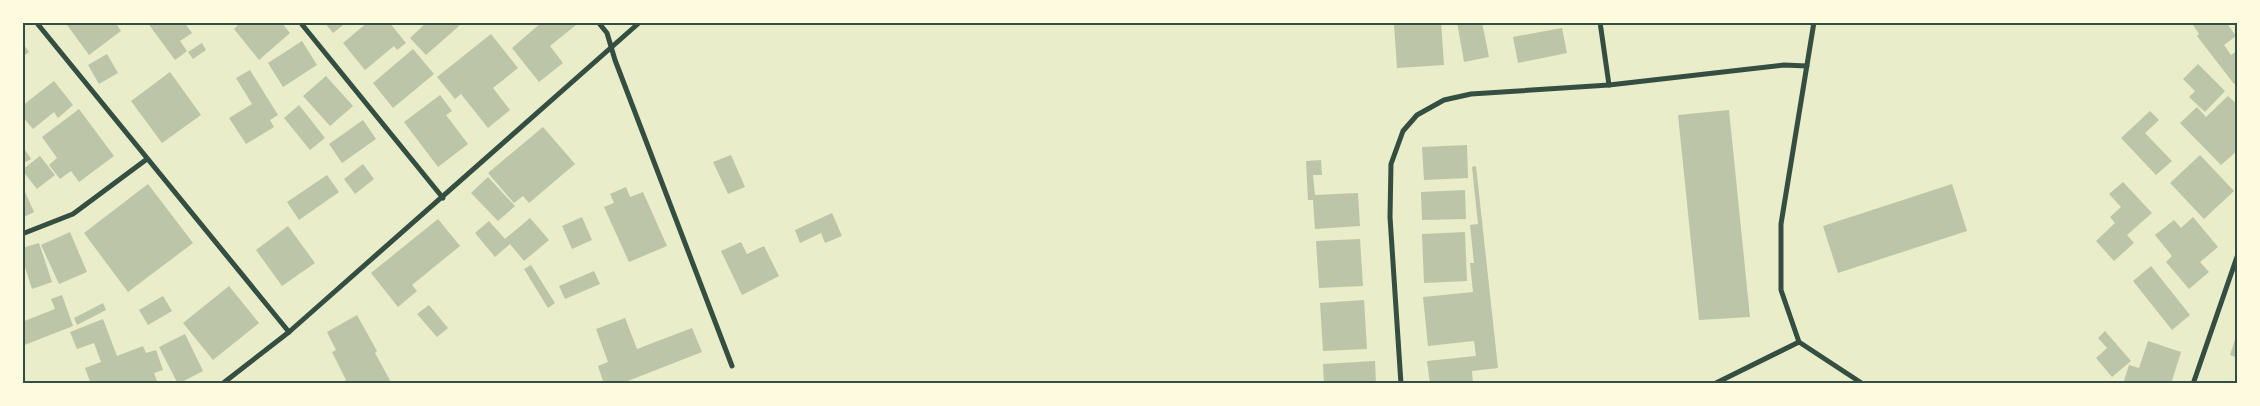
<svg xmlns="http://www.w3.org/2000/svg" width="2260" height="406" font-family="'PT Serif',serif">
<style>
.building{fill:#bcc5a7}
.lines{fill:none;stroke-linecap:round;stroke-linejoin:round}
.minor{stroke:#344e41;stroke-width:5}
.neatline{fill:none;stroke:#344e41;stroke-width:2}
</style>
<rect width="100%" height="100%" fill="#e9edc9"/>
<!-- building -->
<g class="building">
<path d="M65,22H115L121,31L89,55Z"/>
<path d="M147,22H184L192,33L180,41L187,51L175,60Z"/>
<path d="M241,22H281L290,33L259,60L234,29Z"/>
<path d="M324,22H347L333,33Z"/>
<path d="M368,22H389L406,43L397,50L394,46L365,70L343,43Z"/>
<path d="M427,22H456L459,26L426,55L410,38Z"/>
<path d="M542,22H574L576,25L550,46L563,63L539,82L512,48Z"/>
<path d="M1441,22L1444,65L1397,68L1394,25Z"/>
<path d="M1457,22H1482L1489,57L1464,62Z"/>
<path d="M2191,22H2226L2236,36L2224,45L2231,55L2238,50V81L2234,84L2197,36L2199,34Z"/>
<path d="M1562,28L1567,53L1518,63L1513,37Z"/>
<path d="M491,34L518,68L493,88L510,110L488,128L461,94L455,99L437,77Z"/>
<path d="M302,41L317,65L283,87L268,63Z"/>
<path d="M22,42L29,52L22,57Z"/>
<path d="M202,43L206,50L193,59L188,52Z"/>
<path d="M413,49L434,74L393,108L373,83Z"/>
<path d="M107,54L118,73L99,84L88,65Z"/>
<path d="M2198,64L2225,91L2205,112L2189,97L2195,91L2183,79Z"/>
<path d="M250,70L278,115L270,120L274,127L246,144L229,118L252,104L236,78Z"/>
<path d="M170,72L201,115L162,143L131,101Z"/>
<path d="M326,76L353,106L330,126L303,96Z"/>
<path d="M54,81L73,105L58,118L54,112L33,129L22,116V106Z"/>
<path d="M440,95L452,111L446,115L468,144L438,167L404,122Z"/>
<path d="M2228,96L2238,105V150L2221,165L2180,123L2197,107L2206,117Z"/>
<path d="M299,105L325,138L310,150L284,118Z"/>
<path d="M79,109L114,156L79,182L71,171L60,179L49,165L57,158L42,137Z"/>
<path d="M1729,110L1750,317L1699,320L1678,115Z"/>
<path d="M2150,111L2159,120L2145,133L2172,161L2156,175L2121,138Z"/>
<path d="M363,120L376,139L342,163L329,144Z"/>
<path d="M543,127L575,164L529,203L523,196L514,203L488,173Z"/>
<path d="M22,145L31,159L22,164Z"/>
<path d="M1467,145L1468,178L1424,180L1422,147Z"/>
<path d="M731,155L745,187L728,194L713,162Z"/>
<path d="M2200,155L2234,191L2204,219L2170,183Z"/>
<path d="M40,156L55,175L37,189L22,170Z"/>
<path d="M1321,160L1322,175H1313L1315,195L1358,193L1360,226L1315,229L1313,200H1308L1306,161Z"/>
<path d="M363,164L374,179L355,194L344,179Z"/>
<path d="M1476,166L1498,368L1472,371L1473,384H1430L1427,361L1476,356L1474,341L1428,346L1423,297L1473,292L1470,263H1474L1470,225L1478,224L1472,167Z"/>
<path d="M327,175L339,192L299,220L287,202Z"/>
<path d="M488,177L515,206L498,221L471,193Z"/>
<path d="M2123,182L2152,213L2127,235L2134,243L2114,261L2096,241L2115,223L2110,217L2121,207L2109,194Z"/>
<path d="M148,184L193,243L128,292L84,233Z"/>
<path d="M1952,184L1967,231L1838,273L1823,226Z"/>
<path d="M22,185L34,212L22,218Z"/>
<path d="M626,187L630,197L643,192L667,246L629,262L604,207L614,203L610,194Z"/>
<path d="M1465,190L1466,219L1422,220L1421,192Z"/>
<path d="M832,213L842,236L825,243L821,233L800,243L795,230Z"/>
<path d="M582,217L592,240L572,249L562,226Z"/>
<path d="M2193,217L2218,247L2200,262L2209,272L2189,289L2166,262L2172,256L2155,235L2174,220L2181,228Z"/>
<path d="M530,218L549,240L524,261L510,244L495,257L475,233L489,221L505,239Z"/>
<path d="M438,219L460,246L412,285L417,291L398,307L371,273Z"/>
<path d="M288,226L315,263L282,286L256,250Z"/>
<path d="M70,232L87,272L59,284L41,245Z"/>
<path d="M1465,232L1467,281L1424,283L1422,234Z"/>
<path d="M1360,239L1363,286L1319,288L1316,241Z"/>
<path d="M741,242L747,254L764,246L779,276L742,295L721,251Z"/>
<path d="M39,243L52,282L32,289L22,258V248Z"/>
<path d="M531,265L555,303L548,308L524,269Z"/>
<path d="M2151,266L2190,315L2172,330L2133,281Z"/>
<path d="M594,271L600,284L565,299L559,286Z"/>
<path d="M229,286L259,323L213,360L183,323Z"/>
<path d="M62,295L73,326L22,346V322L55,309L51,299Z"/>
<path d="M163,296L172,311L148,325L139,310Z"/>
<path d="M1364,300L1367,349L1323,351L1320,303Z"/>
<path d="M103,303L106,310L77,325L74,318Z"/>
<path d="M429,305L448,328L437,337L417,314Z"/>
<path d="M357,315L377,351L375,353L392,384H339L346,380L332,352L336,350L327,332Z"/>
<path d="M625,318L637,349L692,328L702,352L620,384H604L598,366L608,362L596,329Z"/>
<path d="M103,319L117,356L143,346L146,353L156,350L163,370L154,373L158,384H91L85,368L101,362L94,343L77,349L70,332Z"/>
<path d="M2105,331L2131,361L2112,377L2096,358L2107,348L2098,338Z"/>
<path d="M2237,333H2238V358L2230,355Z"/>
<path d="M185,334L203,371L178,384L159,347Z"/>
<path d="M2148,341L2181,352L2171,384H2123L2129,365L2139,368Z"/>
<path d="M1375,361L1376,384H1324L1323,364Z"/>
</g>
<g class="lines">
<!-- minor -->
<g class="minor">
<path d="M36,22L289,332"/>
<path d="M300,22L443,198"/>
<path d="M598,22L607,33L615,60L732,366"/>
<path d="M1600,22L1609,85"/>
<path d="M22,234L73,214L147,159"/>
<path d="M1799,342L1781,290V224L1814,22"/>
<path d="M222,384L289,332L640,22"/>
<path d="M1401,384L1390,217L1391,164L1403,131L1417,115L1444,100L1471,94L1609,85L1784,65L1807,66"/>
<path d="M1714,384L1799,342L1863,384"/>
<path d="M2193,384L2238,254"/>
</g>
</g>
<!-- border -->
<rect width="2260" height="406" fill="none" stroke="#fefae0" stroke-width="48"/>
<rect x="24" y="24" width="2212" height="358" class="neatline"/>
</svg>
